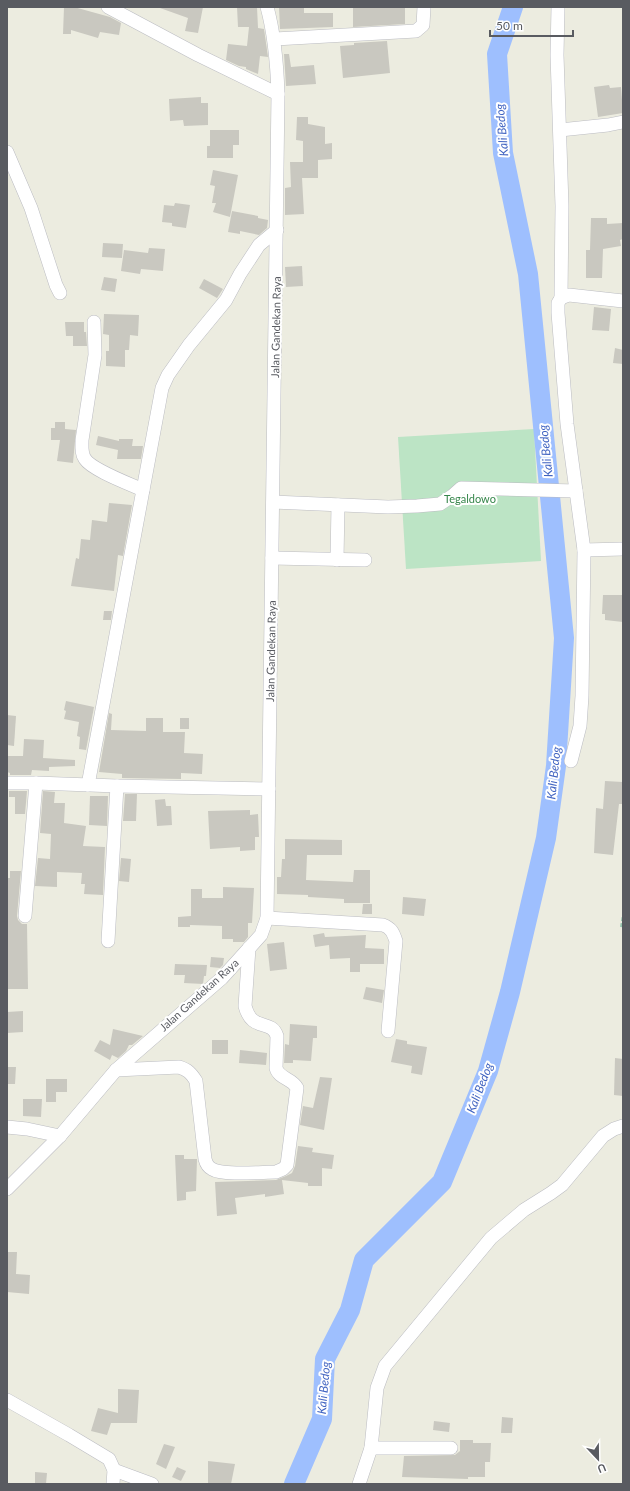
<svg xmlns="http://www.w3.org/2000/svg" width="630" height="1491" font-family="Lato,sans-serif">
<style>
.green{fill:#bce4c5}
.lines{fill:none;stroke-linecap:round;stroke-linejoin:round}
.river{stroke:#9ebffe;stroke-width:20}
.building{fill:#c9c8c0}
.minor-casing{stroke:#bbbcc2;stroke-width:14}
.path{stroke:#96c5ae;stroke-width:2;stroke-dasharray:4 2;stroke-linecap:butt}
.minor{stroke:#fff;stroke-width:13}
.labels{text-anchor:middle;stroke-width:4;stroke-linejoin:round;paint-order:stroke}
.street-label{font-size:11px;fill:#595b61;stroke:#fff}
.park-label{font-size:11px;fill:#35854a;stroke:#fff}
.water-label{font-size:12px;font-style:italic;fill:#4164c1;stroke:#fff}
</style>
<rect width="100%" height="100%" fill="#ecece0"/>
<!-- green -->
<path class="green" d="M534,429L541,561L406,569L398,437Z"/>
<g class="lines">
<!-- river -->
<path class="river" d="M294,1484L322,1419L325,1359L350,1310L364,1260L442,1182L488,1071L510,992L546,838L556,766L564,638L528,274L503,153L497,54L513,7"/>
</g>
<!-- building -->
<g class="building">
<path d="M64,7H74L110,17L121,23L119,35L100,32L98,38L71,30V34H63Z"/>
<path d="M160,7H203L198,33L185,31L188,18L160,8Z"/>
<path d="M237,7H251V11V7H257L258,28L264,29L268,57L260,56L258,74L246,69V67L239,66L226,60L228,44L247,46L249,27H238Z"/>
<path d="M279,7H304V13H333V27L280,29Z"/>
<path d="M353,7H405V24L353,27Z"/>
<path d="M387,41L390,73L343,78L340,46L354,45V43Z"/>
<path d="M284,54H289L291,67L314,65L316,84L286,86Z"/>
<path d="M609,85L610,88L621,87L623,113L598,117L594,87Z"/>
<path d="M201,97V103H208V125L184,126L183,120L170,121L169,99Z"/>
<path d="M297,117H308V124L325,127V144L332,143V159L318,160V178H302L304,214L285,215V188L291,187L290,162H303V141L296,140Z"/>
<path d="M210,130H239V145H233V158H207V146H210Z"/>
<path d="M213,170L238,175L230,217L213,212L216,203H212L215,186L210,185Z"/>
<path d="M175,203L190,205L186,228L172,226V223L162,222L164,205L174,206Z"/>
<path d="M232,211L258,216V218L268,220L267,228L259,235L240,231V234L228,232Z"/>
<path d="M591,218H607V224L623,223V239L620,240L621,246L603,249L602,278H586V250H590Z"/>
<path d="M103,243L123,244L122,258L102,257Z"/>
<path d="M149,248L165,249L163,271L141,269L140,274L121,271L124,250L148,253Z"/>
<path d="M302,266L303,286L286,287L285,267Z"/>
<path d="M104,277L117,279L115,292L101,290Z"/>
<path d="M204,279L223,289L217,298L199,288Z"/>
<path d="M594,307L611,309L609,331L592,330Z"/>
<path d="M104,314L139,315L138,336L130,335L129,350H125V367L106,366V351H109V335L103,334Z"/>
<path d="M65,322H84V332H86L87,346H73V336H66Z"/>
<path d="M615,348L623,350V364L613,363Z"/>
<path d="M55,422H65V429L76,430L73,463L57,461L60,440H51V428H55Z"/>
<path d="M98,436L119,441V439H133L132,446H143L141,459H117L118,450L96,445Z"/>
<path d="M109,503L132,505L123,556L118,555L114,591L71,586L76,558L79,559L81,539L90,540L92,520L107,522Z"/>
<path d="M603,595H623V622L605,620V614H602Z"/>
<path d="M104,611H112L111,620H103Z"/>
<path d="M66,701L94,707L86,750L79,749L80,737L77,736L79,722L64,719L66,711L64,710Z"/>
<path d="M109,713L112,714L111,730L146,731V718H163V732H185L184,753L203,754L202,774L181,773V779L122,778V774L99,772Z"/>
<path d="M7,715L16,716L14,746L7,745Z"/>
<rect x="180" y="718" width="9" height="11"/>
<path d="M24,739L44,740L43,758L75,760V766L49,767V771L32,770L31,775H10V773L7,772V756H23Z"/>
<path d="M605,781L623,782V804H619L613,855L594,853L596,808L603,809Z"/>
<path d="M9,791H27L25,814H15V797H9Z"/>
<path d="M43,791L55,792L54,803H65L64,823L86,826L83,846L105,847L103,895L84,894L85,884H81L82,873L57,872V887L35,886L38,858L50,859L51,834L40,833Z"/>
<path d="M125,794H137L136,821H123Z"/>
<path d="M90,796H108L107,826L89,825Z"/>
<path d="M165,799L166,806H171L172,825L157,826L155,800Z"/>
<path d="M250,810V815L258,814L259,837H255V850L240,851V847L210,849L208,811Z"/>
<path d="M285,839L342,840V855H307L306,880L353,882L354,870H370V903H344V899L308,897V895L277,894V877H281L282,859H285Z"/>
<path d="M121,858L131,859L129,882L119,881Z"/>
<path d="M10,871H21L17,916L18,920L22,924H27L28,989H7V878H10Z"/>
<path d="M223,887L254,888L252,923H248V937L244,942H233V939H222V926L190,925V927H178V917L191,916V889H202V898H223Z"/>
<path d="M403,897L426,899L424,916L402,914Z"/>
<path d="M363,904H372V914H362Z"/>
<path d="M324,933L325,937L366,935L365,948L384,949V964H360V972H350V958L330,959L329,945L315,947L313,935Z"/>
<path d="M284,942L287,969L270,971L267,944Z"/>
<path d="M211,957L224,958L223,965L220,968L210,967Z"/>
<path d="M175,964L207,965L206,976H204L203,984L184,983L185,975H174Z"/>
<path d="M366,987L384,990L382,1003L363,999Z"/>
<path d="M23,1011V1032L7,1033V1012Z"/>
<path d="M290,1024L317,1026V1038H313L311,1061L293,1060V1063H284L285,1044L289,1045Z"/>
<path d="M113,1029L143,1036L132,1045H129L126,1051L118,1058L112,1055L110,1060L94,1051L100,1040L110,1045Z"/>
<path d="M396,1039L407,1041V1044L427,1047L422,1075L411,1073L412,1066L391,1062Z"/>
<rect x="212" y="1040" width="16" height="14"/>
<path d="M240,1050L267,1053L266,1065L239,1063Z"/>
<path d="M615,1058L623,1059V1096L614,1095Z"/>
<path d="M7,1067H16L15,1084H7Z"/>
<path d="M320,1077L332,1078L324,1130L300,1125L303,1106L313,1108Z"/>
<path d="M46,1079H67V1092H56V1102H46Z"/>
<path d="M23,1099H42L41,1117L23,1116Z"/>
<path d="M298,1146L313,1148L312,1152L334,1155L332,1169L322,1168V1186H308V1183L282,1180L284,1194L265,1197V1194L235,1198L237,1214L217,1216L215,1182L276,1180L286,1176L292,1173L295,1166Z"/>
<path d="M175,1155H184V1159H197L196,1191L186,1192V1200L177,1201Z"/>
<path d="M8,1252H17L16,1274L30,1275L29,1294L7,1292Z"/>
<path d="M118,1389L139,1390L137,1423H111L107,1435L91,1431L98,1408L118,1413Z"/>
<path d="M502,1417L513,1418L512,1433H501Z"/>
<path d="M434,1421L450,1423L449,1432L433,1430Z"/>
<path d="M460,1440H473V1443H491L490,1462H485V1477H468V1479L402,1477L404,1456L455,1455L460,1451Z"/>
<path d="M164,1444L175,1447L166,1469L156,1464Z"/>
<path d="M208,1461L235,1464L231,1484H208Z"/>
<path d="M177,1467L186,1471L181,1481L172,1477Z"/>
<path d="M35,1472L47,1473L46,1484H35Z"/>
</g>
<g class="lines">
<!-- minor casing -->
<g class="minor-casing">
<g id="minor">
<path d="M108,7L198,55L278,94"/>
<path d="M558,7L557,55L562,206L561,298L558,303V313L567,424L584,550L582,696L580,726L571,761"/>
<path d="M275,39L416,31L423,25L424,7"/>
<path d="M560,130L608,125L623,122"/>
<path d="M7,152L31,208L56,285L60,293"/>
<path d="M561,298L569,295L623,301"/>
<path d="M94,322L95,355L82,440C82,447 81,453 85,459C92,470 130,484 143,490"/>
<path d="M273,502L388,507L417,506L440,504L452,496L461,488L576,491"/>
<path d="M584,550L623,549"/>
<path d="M272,558L365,560"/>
<path d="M337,560L338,505"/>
<path d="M7,783H36L117,786L269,789"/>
<path d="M88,785L162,388L168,375L189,345L226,300L240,274L259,245L277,230"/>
<path d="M25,916L36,783"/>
<path d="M267,918L383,925C391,928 393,932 396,941L388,1031"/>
<path d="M108,941L117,786"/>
<path d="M116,1070L179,1067C188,1070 191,1073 196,1081L205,1159C206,1163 208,1167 212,1169C223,1176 262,1172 276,1172L283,1169L287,1165L297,1088C292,1078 279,1079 276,1068L277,1036C271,1018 252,1033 245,1006L249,948"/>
<path d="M7,1127L27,1129L60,1136"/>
<path d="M7,1189L60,1136L116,1070L222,978L261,935L267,918L278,94C277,64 275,36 267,7"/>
<path d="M7,1400L69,1435L109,1459L114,1470L113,1484"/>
<path d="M371,1448H451"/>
<path d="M114,1470L152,1484"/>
<path d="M359,1484L371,1448L377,1388L385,1366L491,1238L524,1210L551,1193L562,1185L603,1136L614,1129L623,1126"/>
</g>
</g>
<!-- path -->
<path class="path" d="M621,927L623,915"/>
<!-- minor -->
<use href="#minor" class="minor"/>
</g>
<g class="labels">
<!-- street labels -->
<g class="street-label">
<text transform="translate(276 327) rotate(-89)" y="4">Jalan Gandekan Raya</text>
<text transform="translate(271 651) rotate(-89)" y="4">Jalan Gandekan Raya</text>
<text transform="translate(199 995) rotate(-42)" y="4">Jalan Gandekan Raya</text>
</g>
<!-- park labels -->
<g class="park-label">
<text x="470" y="503">Tegaldowo</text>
</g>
<!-- water labels -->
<g class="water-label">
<text transform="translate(502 130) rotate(-95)" y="4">Kali Bedog</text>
<text transform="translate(546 451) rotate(-96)" y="4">Kali Bedog</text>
<text transform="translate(554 773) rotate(-84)" y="4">Kali Bedog</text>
<text transform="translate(480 1088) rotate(-69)" y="4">Kali Bedog</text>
<text transform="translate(324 1388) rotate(-85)" y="4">Kali Bedog</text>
</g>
</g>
<!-- border -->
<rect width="630" height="1491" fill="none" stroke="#595b61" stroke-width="16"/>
<!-- north arrow -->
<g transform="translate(598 1459) rotate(158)" stroke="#ffffff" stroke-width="3" paint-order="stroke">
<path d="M0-3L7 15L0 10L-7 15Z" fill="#595b61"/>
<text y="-6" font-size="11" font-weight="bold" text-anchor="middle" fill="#595b61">U</text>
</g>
<!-- scale -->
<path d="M490 30v6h83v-6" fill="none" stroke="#595b61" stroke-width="2"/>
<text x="496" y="30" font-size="12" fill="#595b61" stroke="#ffffff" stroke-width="3" paint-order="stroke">50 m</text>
</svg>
